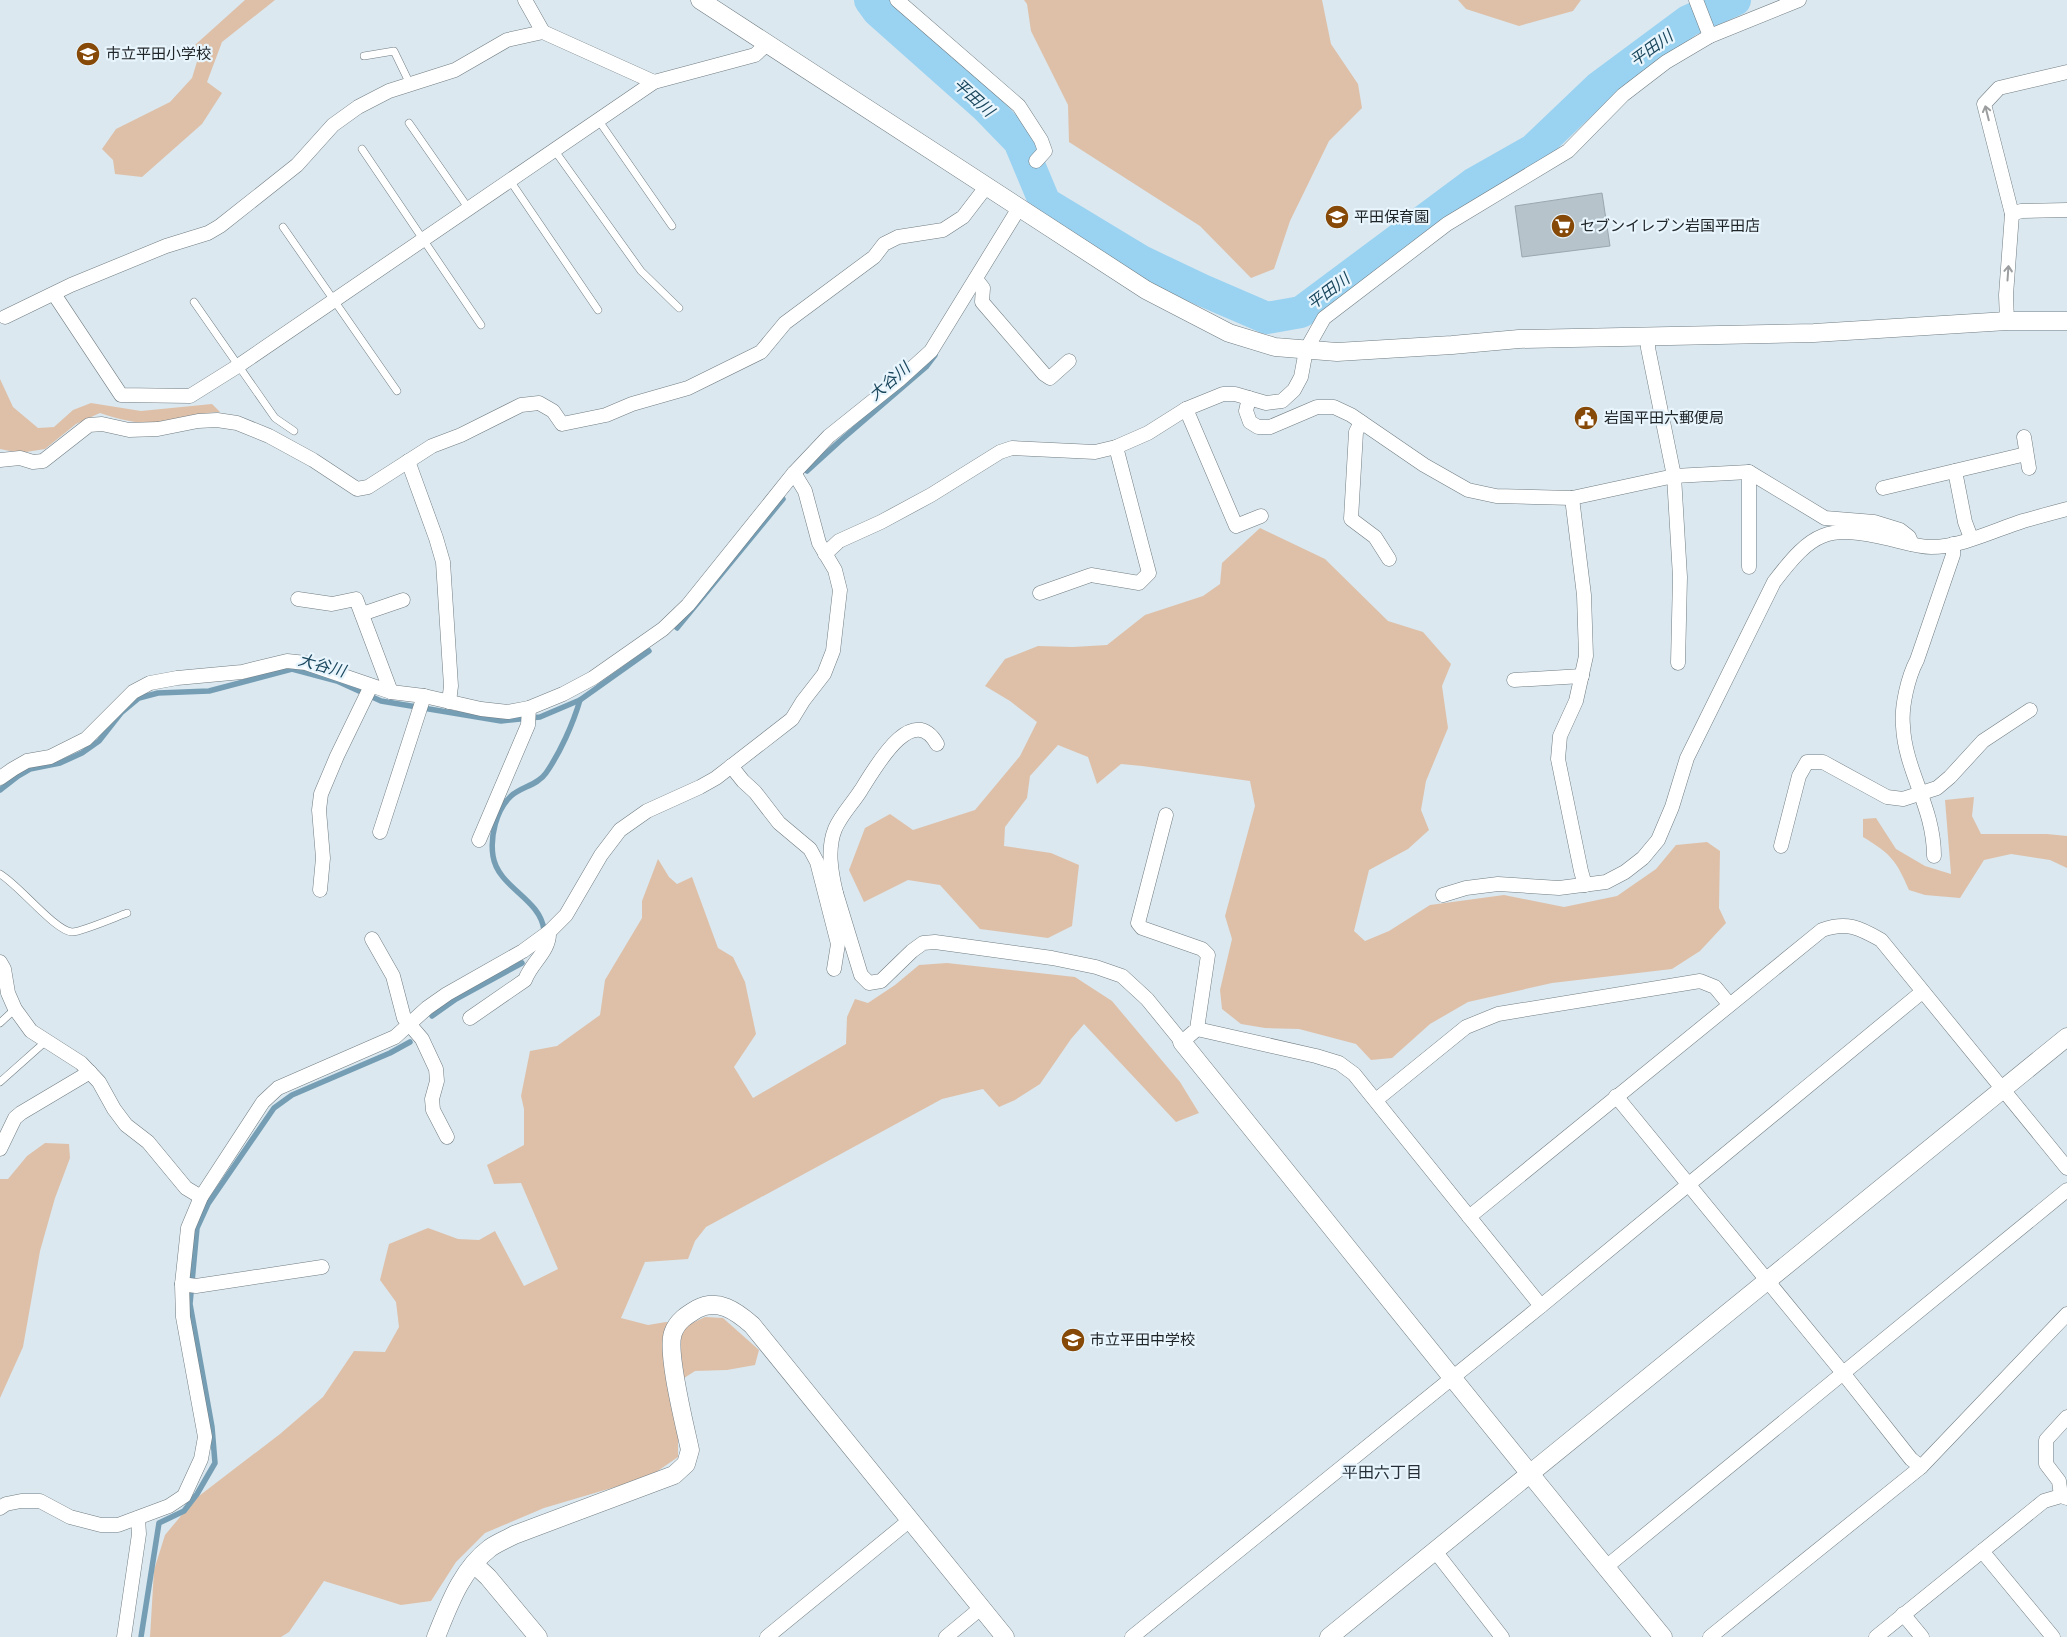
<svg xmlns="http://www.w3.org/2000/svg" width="2067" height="1637" font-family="Cabin,'Noto Sans JP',sans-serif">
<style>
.green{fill:#dec0a9}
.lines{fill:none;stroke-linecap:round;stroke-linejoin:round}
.stream{stroke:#759eb5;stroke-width:5.5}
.river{stroke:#9ad2f1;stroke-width:32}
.building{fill:#b6c3ca;stroke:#9ba7ae}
.service-casing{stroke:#717d83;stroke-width:8}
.minor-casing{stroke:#717d83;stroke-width:15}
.tertiary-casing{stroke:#717d83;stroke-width:19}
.service{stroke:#fff;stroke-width:7}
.minor{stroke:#fff;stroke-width:14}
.tertiary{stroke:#fff;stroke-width:18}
.oneway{stroke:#9b9d9e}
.labels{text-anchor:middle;stroke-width:4.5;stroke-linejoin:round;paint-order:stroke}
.poi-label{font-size:15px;fill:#202528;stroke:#e8f5fd;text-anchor:start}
.water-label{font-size:16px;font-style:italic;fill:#1b475d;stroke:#e8f5fd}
.neighbourhood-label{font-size:16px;fill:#242e34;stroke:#e8f5fd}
</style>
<rect width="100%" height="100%" fill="#dbe8ef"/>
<!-- green -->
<g class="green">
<path d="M245,0H275L222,42L207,82L222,93L202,124L142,177L115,174L113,160L102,149L116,129L170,102L192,78L199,55L195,45Z"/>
<path d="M1024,0H1322L1331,44L1358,84L1362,108L1329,141L1290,221L1274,269L1251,278L1200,226L1069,142L1068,105L1031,31L1027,4Z"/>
<path d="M1458,0H1581L1573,11L1519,26L1466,9Z"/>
<path d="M0,379L13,407L38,428L54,427L73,410L91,403L141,411L212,404L220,412C204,412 196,417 182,420C153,427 127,422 100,413L76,424L45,449L20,453L0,449Z"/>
<path d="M1260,528L1325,559L1388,621L1423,632L1451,664L1442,686L1448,728L1426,781L1421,810L1429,830L1408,849L1369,870L1354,931L1365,941L1389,931L1430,905L1504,895L1564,907L1617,896L1656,869L1676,845L1707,842L1720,851L1719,908L1726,923L1700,951L1672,969L1552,983L1468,1002L1430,1024L1392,1058L1371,1060L1356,1044L1299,1029L1265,1028L1241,1024L1222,1009L1220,990L1232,939L1225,916L1255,806L1250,781L1142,766L1121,764L1097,784L1088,757L1058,745L1030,776L1027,798L1005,827L1004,846L1051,853L1079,865L1072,926L1048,938L980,929L940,885L908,880L864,902L849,870L865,828L890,814L913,830L975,810L1020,756L1037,722L1010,701L985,686L1005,659L1038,646L1073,647L1107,645L1145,615L1203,596L1220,584L1222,563Z"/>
<path d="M1974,797L1972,816L1981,834H2047L2067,836V868L2050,860L2011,854L1984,860L1960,898L1925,895L1909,890C1896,860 1891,854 1863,837V819L1876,818L1896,849L1925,866L1951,874L1945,800Z"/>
<path d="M658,859L669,877L677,884L692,877L718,948L733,957L745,982L756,1034L734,1067L753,1098L846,1044L847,1017L855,999L868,1003L895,985L919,965L947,963L1075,977L1112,1001L1180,1082L1199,1113L1176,1122L1084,1024L1071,1039L1040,1084L1015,1100L999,1107L983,1089L942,1099L706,1227L695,1241L688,1259L645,1262L621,1318L648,1325L666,1322L688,1325L705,1317L723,1318L759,1350L755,1365L727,1370L695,1371L670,1387L678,1432V1457L649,1477L544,1508L485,1533L456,1562L431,1601L401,1605L324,1581L289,1632L281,1637H150L154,1570L165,1535L195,1499L280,1434L323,1397L354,1351L385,1352L399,1327L396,1302L380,1280L389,1244L428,1228L458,1239L479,1240L495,1231L524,1286L558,1269L521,1183L494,1184L487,1165L524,1145V1109L521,1096L530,1051L557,1046L600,1015L605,980L642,918V901Z"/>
<path d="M45,1143L69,1144L70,1158L55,1198L40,1251L23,1347L0,1398V1179H8L27,1156Z"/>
</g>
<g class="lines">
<!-- stream -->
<g class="stream">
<path d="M807,471L840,441L926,367L935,355"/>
<path d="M677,628L783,499"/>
<path d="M0,790L18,776L30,769L60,763L82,753L99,741L121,713L139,698L158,693L209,691L292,669L337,681L381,701L501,721L540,717L580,700L649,651"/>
<path d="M544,930C540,898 498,888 493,856C490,837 496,810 511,796C521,787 538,785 546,773C560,753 573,724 580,700"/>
<path d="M432,1016L456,999L522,963"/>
<path d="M141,1637L159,1523L184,1511L197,1494L215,1463L212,1427L190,1304L197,1228L208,1204L274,1108L292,1095L390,1053L410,1042"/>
</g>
<!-- river -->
<path class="river" d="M870,0L878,11L986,107L1019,141L1045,203L1141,261L1202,290L1267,318L1301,312L1473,184L1533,150L1599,87L1688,21L1735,0"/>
</g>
<!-- building -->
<path class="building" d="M1602,193L1610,246L1522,257L1515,206Z"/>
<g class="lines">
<!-- service casing -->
<g class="service-casing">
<g id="service">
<path d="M364,56L394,51L410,84"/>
<path d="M599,121L672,226"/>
<path d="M409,123L469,209"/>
<path d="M362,149L481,325"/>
<path d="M555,151L641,271L679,308"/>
<path d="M511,182L598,310"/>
<path d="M283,227L397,391"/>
<path d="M194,302L275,418L294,431"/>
<path d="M0,874C19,885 55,931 72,932C81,932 116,917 127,913"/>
<path d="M0,1023L15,1009"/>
<path d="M0,1082L45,1042"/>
</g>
</g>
<!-- minor casing -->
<g class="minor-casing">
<g id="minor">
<path d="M525,0L543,32"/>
<path d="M897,0L1019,106L1041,140L1045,151L1036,161"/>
<path d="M1696,0L1710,36"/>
<path d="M2012,214L2021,211L2067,210"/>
<path d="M976,279L983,288L982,302L1044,374L1050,378L1069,361"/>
<path d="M54,294L121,395L190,396L238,366L654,82L755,55L767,44"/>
<path d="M5,317L71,285L166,246L208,233L220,226L297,165L333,125L358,107L389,91L455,70L507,40L543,32L654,82"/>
<path d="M2007,321L2006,295L2012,214L1984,104L1999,88L2067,72"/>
<path d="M1648,338V348L1674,476L1749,472L1825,518L1874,522L1900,530L1909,537L1912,544"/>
<path d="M1249,398L1246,411L1250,422L1258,427H1270L1317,407H1334L1351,415L1424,465L1468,490L1496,496L1572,498L1674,476L1680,577L1678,663"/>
<path d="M1186,409L1236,526L1261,516"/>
<path d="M1361,422L1356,432L1351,519L1375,537L1389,559"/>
<path d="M2024,437L2029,468"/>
<path d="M0,460L20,458L33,462L43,461L89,425L102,424L129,430L158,429L198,421L217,420L237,423L269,436L313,460L357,489L368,487L432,446L461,435L521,405L539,403L553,411L562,424L606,415L632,404L688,388L761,352L785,323L874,257L884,244L898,237L943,230L963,217L986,187"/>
<path d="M408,461L436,538L443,562L451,686L449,702"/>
<path d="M1955,471L1965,522L1971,538"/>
<path d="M1749,472V567"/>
<path d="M1883,488L2026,454"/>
<path d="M1572,498L1584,595L1586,656L1576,701L1560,736L1558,759L1581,871L1585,885"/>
<path d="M825,554L839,541L881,522L931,495L1000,452L1012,448L1095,452L1116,447L1148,433L1186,409L1223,394H1235L1266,403L1282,401L1294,390L1301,377L1306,350L1324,318L1447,224L1568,151L1623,95L1666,62L1710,36L1799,0"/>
<path d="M1040,593L1091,575L1139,583L1149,573L1116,447"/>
<path d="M298,599L332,604L356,599L391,692"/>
<path d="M362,614L403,600"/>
<path d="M1514,680L1582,676"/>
<path d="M731,766L743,781L755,792L779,823L810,849L817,862L838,944L834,969"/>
<path d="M0,778L13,769L27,761L50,757L86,739L133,692L150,683L177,678L242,672L287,661L306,663L391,692L424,696L481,709L508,712L529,708L563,694L593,678L663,629L688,605L794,473L829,436L899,380L931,351L1019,208"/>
<path d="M380,832L424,696"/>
<path d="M479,840L528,725L529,708"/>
<path d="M1781,846L1799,776L1807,762H1823L1887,797L1903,799L1937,788L1950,777L1983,741L2030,710"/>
<path d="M1934,856C1934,807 1905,771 1903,726C1901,707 1908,677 1917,660L1953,555V544"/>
<path d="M320,890L323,858L319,810L321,794L337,756L371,686"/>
<path d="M836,893L861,975L869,983L881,981L912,951L923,943L935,942L1052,958L1096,967L1122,976L1147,999L1182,1042L1197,1029L1208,955L1202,949L1142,928L1138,923L1166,815"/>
<path d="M1443,895L1466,888L1498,884L1559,888L1606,882L1625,872L1643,858L1658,840L1672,807L1687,758L1774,582C1813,531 1827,524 1890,539C1903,542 1918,547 1931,547C1961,547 1995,530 2023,521C2037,517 2052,513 2067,509"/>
<path d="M827,896L836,893C831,872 827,849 835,829C841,815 853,803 861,790C874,770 912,700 937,744"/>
<path d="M372,939L393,976L404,1018L422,1039L436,1069L437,1081L432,1099L433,1110L447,1137"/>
<path d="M0,962L4,969L8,993L15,1009L31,1031L81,1063L99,1082L114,1109L126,1125L148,1142L186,1188L201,1197"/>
<path d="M470,1018L525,980C531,963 550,951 549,932"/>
<path d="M1197,1029L1316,1056L1339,1063L1354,1074L1541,1306"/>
<path d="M1616,1096L1843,1373L1911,1459L1921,1467"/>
<path d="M1376,1100L1466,1027L1498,1014L1700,981L1715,987L1729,1004"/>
<path d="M0,1149L15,1118L21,1113L90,1072"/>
<path d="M1469,1217L1822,930C1847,921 1860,928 1881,940L2067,1168"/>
<path d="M182,1284L196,1286L322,1267"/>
<path d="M2061,1496L2059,1481L2046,1464V1440L2067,1417"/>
<path d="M0,1508L6,1504L21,1501H40L70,1517L101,1525H118L169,1506L184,1496L201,1459L205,1437L183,1317L182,1284L188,1228L201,1197L263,1102L278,1088L395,1037L427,1008L447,994L523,951L549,932L566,915L601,855L620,830L647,811L700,787L716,778L792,719L803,701L824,674L833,651L840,590L835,570L819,543L805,491L794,473"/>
<path d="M1435,1551L1502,1637"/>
<path d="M1982,1551L2053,1637"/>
<path d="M1606,1567L2067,1190"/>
<path d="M1903,1614L1922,1637"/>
<path d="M124,1637L139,1534L138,1518"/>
<path d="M767,1637L910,1520"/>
<path d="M946,1637L981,1608"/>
<path d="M1132,1637L1541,1306L1922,992"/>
<path d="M1710,1637L1921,1467L2067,1314"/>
<path d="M1876,1637L2044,1501L2061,1496L2067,1498"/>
</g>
</g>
<!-- tertiary casing -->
<g class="tertiary-casing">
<g id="tertiary">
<path d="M700,0L1146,290L1229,333L1275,347L1337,352L1452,345L1519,339L1814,333L2007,321H2067"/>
<path d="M1182,1042C1342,1240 1501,1440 1663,1637"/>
<path d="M474,1564L488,1577L538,1637"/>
<path d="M436,1637C449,1605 461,1570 490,1548C497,1543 507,1539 514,1535L674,1475L686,1464L690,1450C685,1426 666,1352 673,1333C677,1321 687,1315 697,1309C718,1298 736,1311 752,1325L1005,1637"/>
<path d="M1329,1637L2067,1037"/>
</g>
</g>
<!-- service -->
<use href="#service" class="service"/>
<!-- minor -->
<use href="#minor" class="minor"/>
<!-- tertiary -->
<use href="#tertiary" class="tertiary"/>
</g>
<!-- one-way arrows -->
<defs><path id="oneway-shaft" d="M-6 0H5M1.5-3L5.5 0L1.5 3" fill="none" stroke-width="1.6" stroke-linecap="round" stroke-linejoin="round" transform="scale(1.25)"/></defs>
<g class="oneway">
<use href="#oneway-shaft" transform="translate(1987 113) rotate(-104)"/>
<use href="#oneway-shaft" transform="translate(2008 273) rotate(-86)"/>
</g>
<!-- icons -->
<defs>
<g id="school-disc" transform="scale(1.25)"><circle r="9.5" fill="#864908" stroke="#e8f5fd"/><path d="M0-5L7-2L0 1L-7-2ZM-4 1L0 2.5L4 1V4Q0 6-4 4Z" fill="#fff"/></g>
<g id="supermarket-disc" transform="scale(1.25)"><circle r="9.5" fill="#864908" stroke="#e8f5fd"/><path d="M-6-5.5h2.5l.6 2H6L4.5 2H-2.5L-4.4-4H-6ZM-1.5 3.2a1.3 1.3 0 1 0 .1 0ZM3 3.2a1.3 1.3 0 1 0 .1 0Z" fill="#fff"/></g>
<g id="civic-disc" transform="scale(1.25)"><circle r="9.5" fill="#864908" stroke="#e8f5fd"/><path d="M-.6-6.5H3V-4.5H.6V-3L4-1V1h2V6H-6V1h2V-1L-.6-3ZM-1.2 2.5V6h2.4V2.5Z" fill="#fff"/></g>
</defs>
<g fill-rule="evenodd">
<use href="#school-disc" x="88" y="54"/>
<use href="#school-disc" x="1337" y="217"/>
<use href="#supermarket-disc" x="1563" y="226"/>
<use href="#civic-disc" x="1586" y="418"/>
<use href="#school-disc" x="1073" y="1340"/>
</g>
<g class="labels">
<!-- poi labels -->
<g class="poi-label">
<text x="106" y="59">市立平田小学校</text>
<text x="1354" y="222">平田保育園</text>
<text x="1580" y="231">セブンイレブン岩国平田店</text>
<text x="1604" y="423">岩国平田六郵便局</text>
<text x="1090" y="1345">市立平田中学校</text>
</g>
<!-- water labels -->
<g class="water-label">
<text transform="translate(1651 48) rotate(-36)" y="6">平田川</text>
<text transform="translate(974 97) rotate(42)" y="6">平田川</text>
<text transform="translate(1328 291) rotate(-37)" y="6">平田川</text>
<text transform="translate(889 381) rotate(-41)" y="6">大谷川</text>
<text transform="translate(322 665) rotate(15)" y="6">大谷川</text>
</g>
<!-- neighbourhood labels -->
<g class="neighbourhood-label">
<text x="1382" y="1478">平田六丁目</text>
</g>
</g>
</svg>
